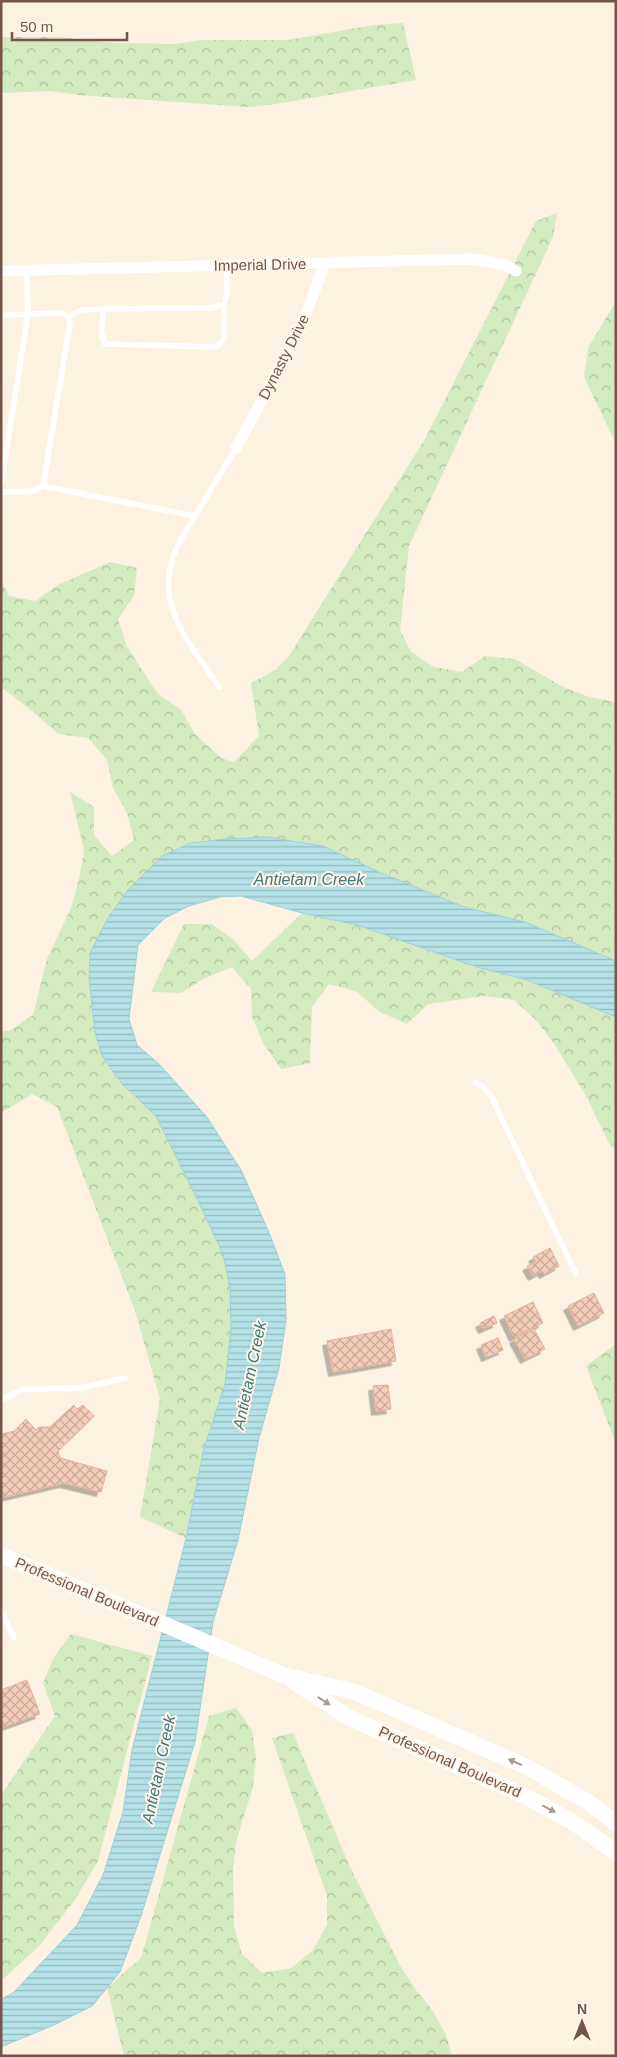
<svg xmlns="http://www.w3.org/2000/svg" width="617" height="2057" font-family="Helvetica,sans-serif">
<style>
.forest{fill:url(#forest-crowns)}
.water{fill:url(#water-rules);stroke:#9bd2d9}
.building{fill:url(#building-cross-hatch);stroke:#e6b297;filter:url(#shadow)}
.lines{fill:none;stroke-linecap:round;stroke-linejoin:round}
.lane{stroke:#fff;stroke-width:5.5}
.street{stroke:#fff;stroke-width:11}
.secondary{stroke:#fff;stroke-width:16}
.oneway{fill:#ac9991}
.labels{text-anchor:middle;stroke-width:4;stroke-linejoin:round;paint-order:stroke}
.street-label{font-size:15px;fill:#755547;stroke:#fff5e8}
.water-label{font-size:16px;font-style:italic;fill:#3d7a82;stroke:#fff5e8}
</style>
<defs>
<pattern id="forest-crowns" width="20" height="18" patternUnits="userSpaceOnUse" patternTransform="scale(1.25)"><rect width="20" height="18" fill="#d3ebbf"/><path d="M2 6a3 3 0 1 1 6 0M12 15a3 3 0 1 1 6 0" fill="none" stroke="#b0c19d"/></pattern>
<pattern id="water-rules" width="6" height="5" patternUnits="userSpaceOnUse" patternTransform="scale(1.25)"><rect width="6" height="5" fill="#b5e2e7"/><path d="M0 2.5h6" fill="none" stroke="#98babd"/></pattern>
<pattern id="building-cross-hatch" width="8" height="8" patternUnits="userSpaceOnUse" patternTransform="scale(1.25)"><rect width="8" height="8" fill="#f3cdb7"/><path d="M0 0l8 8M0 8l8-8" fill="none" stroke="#c9a997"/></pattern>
<filter id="shadow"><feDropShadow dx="-4.5" dy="4.5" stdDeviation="0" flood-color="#0004"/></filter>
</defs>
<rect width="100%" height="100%" fill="#fdf1e1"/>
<!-- forest -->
<g class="forest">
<path d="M403,23L416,80L276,104L247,107L78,95L50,91L1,93V37H58L115,43L174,44L202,40H288L374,25Z"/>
<path d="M557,213L553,237L409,546L400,630L411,652L434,667L462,672L485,656L515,659L563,687L589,697L616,702V961L525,922L464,907L379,872L323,846L267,837L225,839L191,843L89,978L95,1032L102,1056L121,1084L156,1116L223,1254L230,1289L231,1329L225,1384L203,1452L186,1538L140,1517L160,1399L135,1311L57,1107L32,1094L1,1113V1031H9L33,1015L47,959L71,908L79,879L84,850L70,792L94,807V835L112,856L134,840L127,813L113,788L107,760L88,738L58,734L37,715L1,687V580L9,596L35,601L58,585L110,562L137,568L134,596L118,619L127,647L158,694L181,710L195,734L221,758L234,762L259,736L251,683L275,670L289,656L426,437L536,221Z"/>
<path d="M616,301V444L584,377L588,348Z"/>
<path d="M302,913L357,925L477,967L527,980L616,1017V1148L611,1147L585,1094L553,1042L535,1019L514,1000L485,996L428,1004L407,1024L380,1012L357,992L329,984L312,1007L310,1063L281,1069L263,1043L252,1017L251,989L232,967L205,978L181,993L151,992L184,924H212L234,940L252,961Z"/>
<path d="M616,1344V1444L586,1366Z"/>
<path d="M71,1634L152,1656L98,1861L75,1900L39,1946L1,1981V1795L55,1716L43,1683L54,1657Z"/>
<path d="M236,1708L252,1730L256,1758L253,1787L236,1842L233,1870L234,1927L242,1954L262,1973L291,1968L313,1950L327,1925V1896L272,1738L293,1733L350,1867L401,1967L416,1990L433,2011L446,2035L452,2056H124L107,1988L141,1958L209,1716Z"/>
</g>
<!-- water -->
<path class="water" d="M267,837L323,846L379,872L464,907L525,922L616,961V1017L527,980L477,967L357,925L302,913L241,896L220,897L189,906L165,918L138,945L129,1019L137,1045L159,1064L207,1117L241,1170L268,1230L285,1274L286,1320L279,1368L259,1438L238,1540L213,1622L195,1742L141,1916L120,1972L92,2006L54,2025L1,2047V1999L13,1993L77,1925L103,1875L123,1812L132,1750L186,1538L203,1452L225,1384L231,1329L230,1289L223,1254L197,1199L156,1116L122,1084L102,1056L95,1032L89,978L90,953L108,918L128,890L162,856L191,843L225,839Z"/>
<!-- building -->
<g class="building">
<path d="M550,1248L559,1266L544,1274L542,1271L533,1276L527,1266L536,1262L533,1257Z"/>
<path d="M594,1293L604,1313L578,1326L568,1306Z"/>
<path d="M533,1302L543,1323L514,1337L504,1316Z"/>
<path d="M494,1316L497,1323L483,1329L480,1323Z"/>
<path d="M391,1329L396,1361L333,1372L327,1341Z"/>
<path d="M534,1329L545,1349L525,1359L514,1339Z"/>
<path d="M498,1338L503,1350L486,1357L481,1345Z"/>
<path d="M388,1385L391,1409L376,1411L373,1386Z"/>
<path d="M74,1405L77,1409L83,1405L94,1416L58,1451L60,1458L107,1471L101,1492L64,1483L1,1498V1434L15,1431L26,1419L36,1430L39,1427H50Z"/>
<path d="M27,1680L40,1714L1,1728V1690Z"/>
</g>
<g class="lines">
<!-- lane -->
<g class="lane">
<path d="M104,309L101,331L105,344L217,347L224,340V304"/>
<path d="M1,315L62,313L68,317L70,323L43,486L34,491L1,492"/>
<path d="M68,317L81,310L104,309L211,308L224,304L227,293L226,266"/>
<path d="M1,485L28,314L26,271"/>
<path d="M43,486L195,516"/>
<path d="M219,687C187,638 151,604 178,544L236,448"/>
<path d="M476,1083L483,1087L491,1096L576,1274"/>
<path d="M1,1400L24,1389L79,1388L126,1378"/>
<path d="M1,1610L14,1638"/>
</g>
<!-- street -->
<g class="street">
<path d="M1,271L473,259L505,265L516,271"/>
<path d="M236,448L301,327L325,263"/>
</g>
<!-- secondary -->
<g class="secondary">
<path d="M1,1555L283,1675L355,1692L527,1767L588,1802L616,1823"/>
<path d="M293,1681L348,1717L525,1796L576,1824L616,1853"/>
</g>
</g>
<!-- one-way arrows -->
<defs><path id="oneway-solid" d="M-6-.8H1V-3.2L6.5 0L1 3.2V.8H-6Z" transform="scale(1.25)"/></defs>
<g class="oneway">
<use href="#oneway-solid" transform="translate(324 1701) rotate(33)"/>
<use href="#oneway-solid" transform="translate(515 1762) rotate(-156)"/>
<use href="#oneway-solid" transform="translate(549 1809) rotate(28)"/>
</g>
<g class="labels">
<!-- street labels -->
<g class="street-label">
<text transform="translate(260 265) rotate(-1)" y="5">Imperial Drive</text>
<text transform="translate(284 357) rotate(-63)" y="5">Dynasty Drive</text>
<text transform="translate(87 1592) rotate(23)" y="5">Professional Boulevard</text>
<text transform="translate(450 1762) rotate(24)" y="5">Professional Boulevard</text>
</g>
<!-- water labels -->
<g class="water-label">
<text x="309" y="885">Antietam Creek</text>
<text transform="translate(249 1375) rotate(-78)" y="6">Antietam Creek</text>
<text transform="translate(158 1769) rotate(-78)" y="6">Antietam Creek</text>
</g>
</g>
<!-- border -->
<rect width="617" height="2057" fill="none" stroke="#755547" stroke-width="5"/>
<!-- north arrow -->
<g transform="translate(582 2022)" stroke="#fff5e8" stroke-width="4" paint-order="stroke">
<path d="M0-4L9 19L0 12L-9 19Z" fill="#755547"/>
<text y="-8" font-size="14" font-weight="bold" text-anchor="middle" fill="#755547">N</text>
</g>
<!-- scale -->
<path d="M12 32v8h115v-8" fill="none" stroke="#755547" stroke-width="2.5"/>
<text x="20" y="32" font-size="15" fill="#755547" stroke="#fff5e8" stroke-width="4" paint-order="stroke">50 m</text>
</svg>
